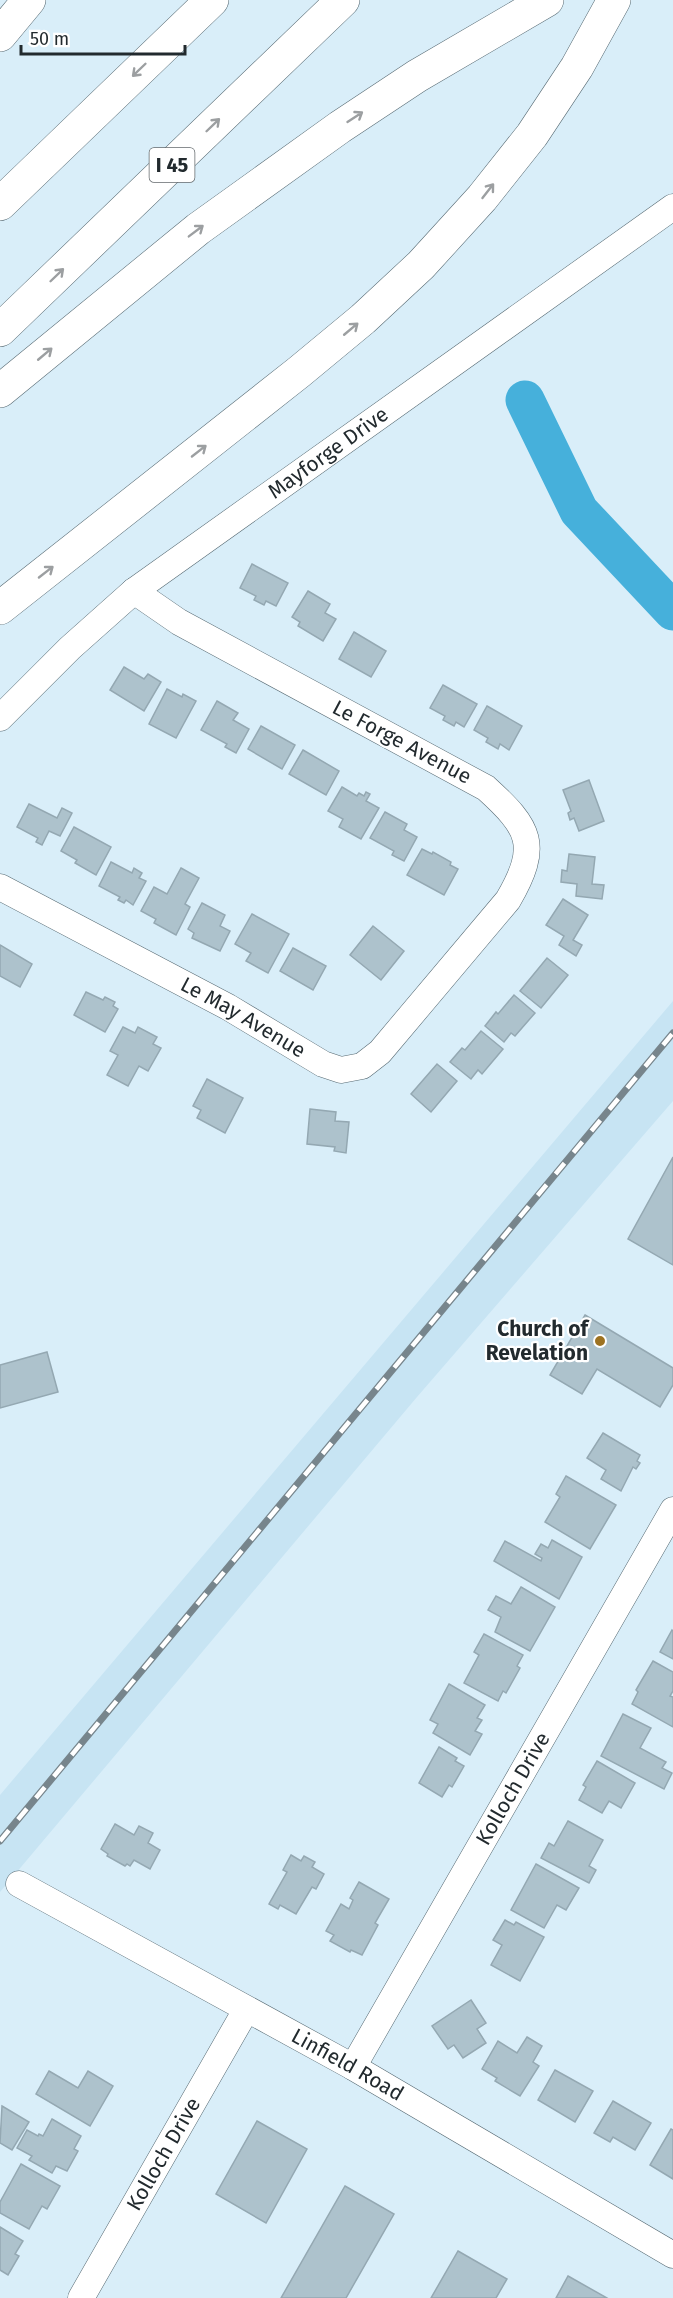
<svg xmlns="http://www.w3.org/2000/svg" width="673" height="2298" font-family="'Fira Sans',sans-serif">
<style>
.built{fill:#c7e4f3}
.lines{fill:none;stroke-linecap:round;stroke-linejoin:round}
.river{stroke:#46b0db;stroke-width:39}
.building{fill:#adc2cc;stroke:#94a8b2;stroke-width:1.5}
.minor-casing{stroke:#576a73;stroke-width:27}
.motorway-casing{stroke:#576a73;stroke-width:34}
.minor{stroke:#fff;stroke-width:26}
.motorway{stroke:#fff;stroke-width:33}
.rail-casing{stroke:#77858c;stroke-width:7}
.rail{stroke:#fff;stroke-width:4.5;stroke-dasharray:14;stroke-linecap:butt}
.oneway{stroke:#9c9fa1}
.poi-dot{fill:#9d7221;stroke:#fff;stroke-width:2}
.labels{text-anchor:middle;stroke-width:4.5;stroke-linejoin:round;paint-order:stroke}
.shield{fill:#fff;stroke:#646a6d;stroke-width:1.5}
.shield-label{font-size:20px;font-weight:bold;fill:#222a2e}
.street-label{font-size:21px;fill:#222a2e;stroke:#fff}
.poi-label{font-size:21px;font-weight:bold;fill:#222a2e;stroke:#fff;text-anchor:end}
</style>
<rect width="100%" height="100%" fill="#d9eef9"/>
<!-- built -->
<path class="built" d="M673,1001V1101L417,1397L0,1892V1795Z"/>
<g class="lines">
<!-- river -->
<path class="river" d="M525,400L579,511L673,611"/>
</g>
<!-- building -->
<g class="building">
<path d="M252,564L288,583L276,606L266,601L264,605L254,600L256,596L240,588Z"/>
<path d="M308,591L330,604L325,613L336,619L323,641L298,626L300,622L292,617Z"/>
<path d="M354,632L386,651L371,677L339,659Z"/>
<path d="M124,667L144,679L148,674L161,682L144,711L110,690Z"/>
<path d="M443,685L477,704L464,727L456,722L454,726L443,720L445,716L430,708Z"/>
<path d="M167,689L182,697L183,694L196,701L176,738L149,724Z"/>
<path d="M217,701L238,713L233,720L249,729L236,753L225,747L227,744L201,730Z"/>
<path d="M487,706L522,726L509,750L500,744L498,749L486,742L488,738L474,730Z"/>
<path d="M261,726L295,745L282,769L248,749Z"/>
<path d="M303,750L339,771L326,795L289,774Z"/>
<path d="M589,780L604,821L579,831L574,818L570,820L568,813L571,811L563,790Z"/>
<path d="M342,787L357,796L359,793L364,796L366,792L370,794L366,801L379,808L361,839L339,827L343,819L328,811Z"/>
<path d="M29,804L57,818L62,808L72,813L60,836L49,831L42,845L36,842L38,838L17,827Z"/>
<path d="M385,812L407,824L404,830L417,837L404,861L392,855L394,851L370,838Z"/>
<path d="M74,827L111,847L96,875L75,863L77,860L61,851Z"/>
<path d="M422,849L432,854L433,852L451,862L450,865L458,869L444,895L407,875Z"/>
<path d="M569,854L595,857L592,884L604,885L602,899L576,896L577,884L561,882L562,870L567,871Z"/>
<path d="M111,862L132,873L134,868L142,873L139,878L146,881L133,905L126,900L124,903L118,900L120,897L99,886Z"/>
<path d="M181,868L199,878L185,904L190,907L176,935L154,923L156,919L141,911L154,887L167,894Z"/>
<path d="M563,899L588,915L573,940L582,945L576,956L559,945L564,936L546,925Z"/>
<path d="M202,903L225,915L220,926L230,931L220,951L192,938L194,933L188,929Z"/>
<path d="M252,914L289,934L268,973L246,961L251,953L235,944Z"/>
<path d="M373,926L404,951L381,980L350,955Z"/>
<path d="M0,945L32,964L20,987L0,976Z"/>
<path d="M293,948L326,966L313,990L280,971Z"/>
<path d="M547,958L568,975L541,1008L520,991Z"/>
<path d="M86,992L103,1000L105,997L115,1002L113,1006L118,1009L105,1032L74,1015Z"/>
<path d="M514,995L535,1013L515,1036L511,1033L504,1042L485,1026L496,1012L498,1014Z"/>
<path d="M123,1027L135,1033L138,1027L157,1037L153,1044L161,1048L148,1071L139,1066L128,1086L107,1075L118,1055L110,1051Z"/>
<path d="M481,1031L503,1049L482,1074L478,1070L471,1079L450,1062L462,1048L465,1050Z"/>
<path d="M437,1064L457,1081L431,1112L411,1094Z"/>
<path d="M207,1079L243,1098L225,1133L197,1118L201,1110L193,1106Z"/>
<path d="M310,1109L336,1112L335,1121L349,1122L346,1153L334,1151L335,1147L307,1144Z"/>
<path d="M673,1157V1265L628,1239Z"/>
<path d="M585,1315L673,1368V1385L660,1407L597,1369L582,1394L550,1375Z"/>
<path d="M47,1352L58,1392L0,1408V1365Z"/>
<path d="M603,1433L640,1455L637,1461L640,1463L636,1469L633,1467L621,1491L601,1479L606,1470L587,1458Z"/>
<path d="M566,1476L616,1505L590,1549L545,1522L560,1497L556,1494Z"/>
<path d="M552,1540L582,1557L559,1599L494,1561L505,1541L541,1561L542,1558L535,1554L541,1544L548,1548Z"/>
<path d="M521,1587L555,1607L530,1651L495,1632L501,1617L488,1610L496,1596L511,1604Z"/>
<path d="M672,1630L673,1631V1659L660,1652Z"/>
<path d="M484,1634L523,1655L517,1666L520,1668L506,1693L503,1691L498,1701L464,1683L479,1655L474,1652Z"/>
<path d="M653,1661L673,1672V1691L670,1696L673,1697V1727L632,1704L638,1692L636,1690Z"/>
<path d="M449,1684L485,1705L477,1718L482,1720L475,1731L482,1734L470,1755L433,1733L438,1724L430,1720Z"/>
<path d="M623,1714L651,1728L640,1748L666,1762L662,1768L672,1773L664,1789L601,1756Z"/>
<path d="M439,1747L457,1758L455,1761L464,1766L452,1787L449,1785L442,1797L419,1783Z"/>
<path d="M597,1761L635,1783L621,1808L609,1801L602,1813L579,1800L586,1787L583,1785Z"/>
<path d="M568,1821L603,1840L589,1866L596,1870L589,1883L541,1858L549,1843L554,1846Z"/>
<path d="M115,1824L134,1835L139,1826L153,1833L148,1843L160,1850L150,1869L134,1860L130,1866L127,1864L125,1866L107,1856L108,1854L101,1849Z"/>
<path d="M291,1855L301,1861L304,1856L315,1862L312,1867L324,1874L316,1889L312,1887L296,1914L280,1905L278,1909L269,1904L287,1872L283,1870Z"/>
<path d="M536,1864L579,1888L566,1910L557,1905L544,1928L511,1910Z"/>
<path d="M359,1882L389,1899L375,1923L378,1925L362,1955L351,1950L350,1952L330,1941L334,1935L326,1931L341,1904L349,1909L353,1900L350,1898Z"/>
<path d="M505,1920L514,1925L516,1922L544,1937L520,1981L491,1965L502,1945L493,1940Z"/>
<path d="M471,2000L486,2023L477,2029L486,2043L463,2058L454,2045L448,2049L432,2026Z"/>
<path d="M527,2037L542,2046L533,2062L539,2066L520,2096L495,2081L497,2078L482,2069L498,2041L517,2053Z"/>
<path d="M555,2070L593,2091L575,2122L538,2100Z"/>
<path d="M49,2071L78,2088L88,2071L113,2086L90,2126L36,2094Z"/>
<path d="M613,2101L651,2123L635,2150L613,2137L610,2142L594,2133Z"/>
<path d="M2,2106L29,2122L12,2150L0,2143Z"/>
<path d="M52,2119L81,2136L74,2149L78,2151L67,2171L56,2166L52,2173L29,2160L32,2156L17,2148L27,2130L38,2136L39,2134L43,2136Z"/>
<path d="M257,2121L307,2149L266,2223L216,2194Z"/>
<path d="M671,2129L673,2130V2179L650,2165Z"/>
<path d="M21,2164L60,2186L47,2209L42,2206L29,2229L0,2213V2202Z"/>
<path d="M345,2186L394,2214L346,2298H281Z"/>
<path d="M0,2227L23,2241L15,2254L19,2256L8,2275L0,2270Z"/>
<path d="M458,2251L507,2279L496,2298H431Z"/>
<path d="M568,2276L607,2298H556Z"/>
</g>
<g class="lines">
<!-- minor casing -->
<g class="minor-casing">
<g id="minor">
<path id="s1" d="M0,718L70,648L134,591L673,207"/>
<path id="s2" d="M0,887L228,1007L323,1064L341,1070L362,1066L380,1052L508,900C540,845 530,828 486,788L179,622L134,591"/>
<path id="s3" d="M19,1884L353,2067L673,2255"/>
<path id="s4" d="M353,2067L673,1510"/>
<path id="s5" d="M81,2298L246,2010"/>
</g>
</g>
<!-- motorway casing -->
<g class="motorway-casing">
<g id="motorway">
<path d="M0,35L29,0"/>
<path d="M0,204L212,0"/>
<path d="M0,330L343,0"/>
<path d="M0,391L198,229L340,127L417,76L547,0"/>
<path d="M0,608L299,372L363,319L421,265L482,198L532,135L577,67L614,0"/>
</g>
</g>
<!-- minor -->
<use href="#minor" class="minor"/>
<!-- motorway -->
<use href="#motorway" class="motorway"/>
<!-- rail casing -->
<g class="rail-casing">
<path id="rail" d="M0,1841L673,1033"/>
</g>
<!-- rail -->
<use href="#rail" class="rail"/>
</g>
<!-- one-way arrows -->
<defs><path id="oneway-shaft" d="M-6 0H5M1.5-3L5.5 0L1.5 3" fill="none" stroke-width="1.6" stroke-linecap="round" stroke-linejoin="round" transform="scale(1.5)"/></defs>
<g class="oneway">
<use href="#oneway-shaft" transform="translate(139 70) rotate(136)"/>
<use href="#oneway-shaft" transform="translate(355 117) rotate(-33)"/>
<use href="#oneway-shaft" transform="translate(213 125) rotate(-44)"/>
<use href="#oneway-shaft" transform="translate(488 191) rotate(-52)"/>
<use href="#oneway-shaft" transform="translate(196 231) rotate(-37)"/>
<use href="#oneway-shaft" transform="translate(57 275) rotate(-44)"/>
<use href="#oneway-shaft" transform="translate(351 329) rotate(-40)"/>
<use href="#oneway-shaft" transform="translate(45 354) rotate(-40)"/>
<use href="#oneway-shaft" transform="translate(199 451) rotate(-38)"/>
<use href="#oneway-shaft" transform="translate(46 572) rotate(-38)"/>
</g>
<!-- markers -->
<circle class="poi-dot" cx="600" cy="1341" r="6"/>
<g class="labels">
<!-- shield labels -->
<rect class="shield" x="149.5" y="148" width="45" height="34" rx="4.5"/>
<g class="shield-label">
<text x="172" y="172">I 45</text>
</g>
<!-- street labels -->
<g class="street-label">
<text dy="7" stroke="none"><textPath href="#s1" startOffset="423">Mayforge Drive</textPath></text>
<text transform="translate(402 742) rotate(28)" y="7">Le Forge Avenue</text>
<text dy="7" stroke="none"><textPath href="#s2" startOffset="276">Le May Avenue</textPath></text>
<text dy="7" stroke="none"><textPath href="#s4" startOffset="321">Kolloch Drive</textPath></text>
<text dy="7" stroke="none"><textPath href="#s3" startOffset="375">Linfield Road</textPath></text>
<text dy="7" stroke="none"><textPath href="#s5" startOffset="166">Kolloch Drive</textPath></text>
</g>
<!-- poi labels -->
<g class="poi-label">
<text x="588" y="1336">Church of<tspan x="588" dy="24">Revelation</tspan></text>
</g>
</g>
<!-- scale -->
<path d="M21 45v9h164v-9" fill="none" stroke="#222a2e" stroke-width="3"/>
<text x="30" y="45" font-size="18" fill="#222a2e" stroke="#ffffff" stroke-width="4.5" paint-order="stroke">50 m</text>
</svg>
